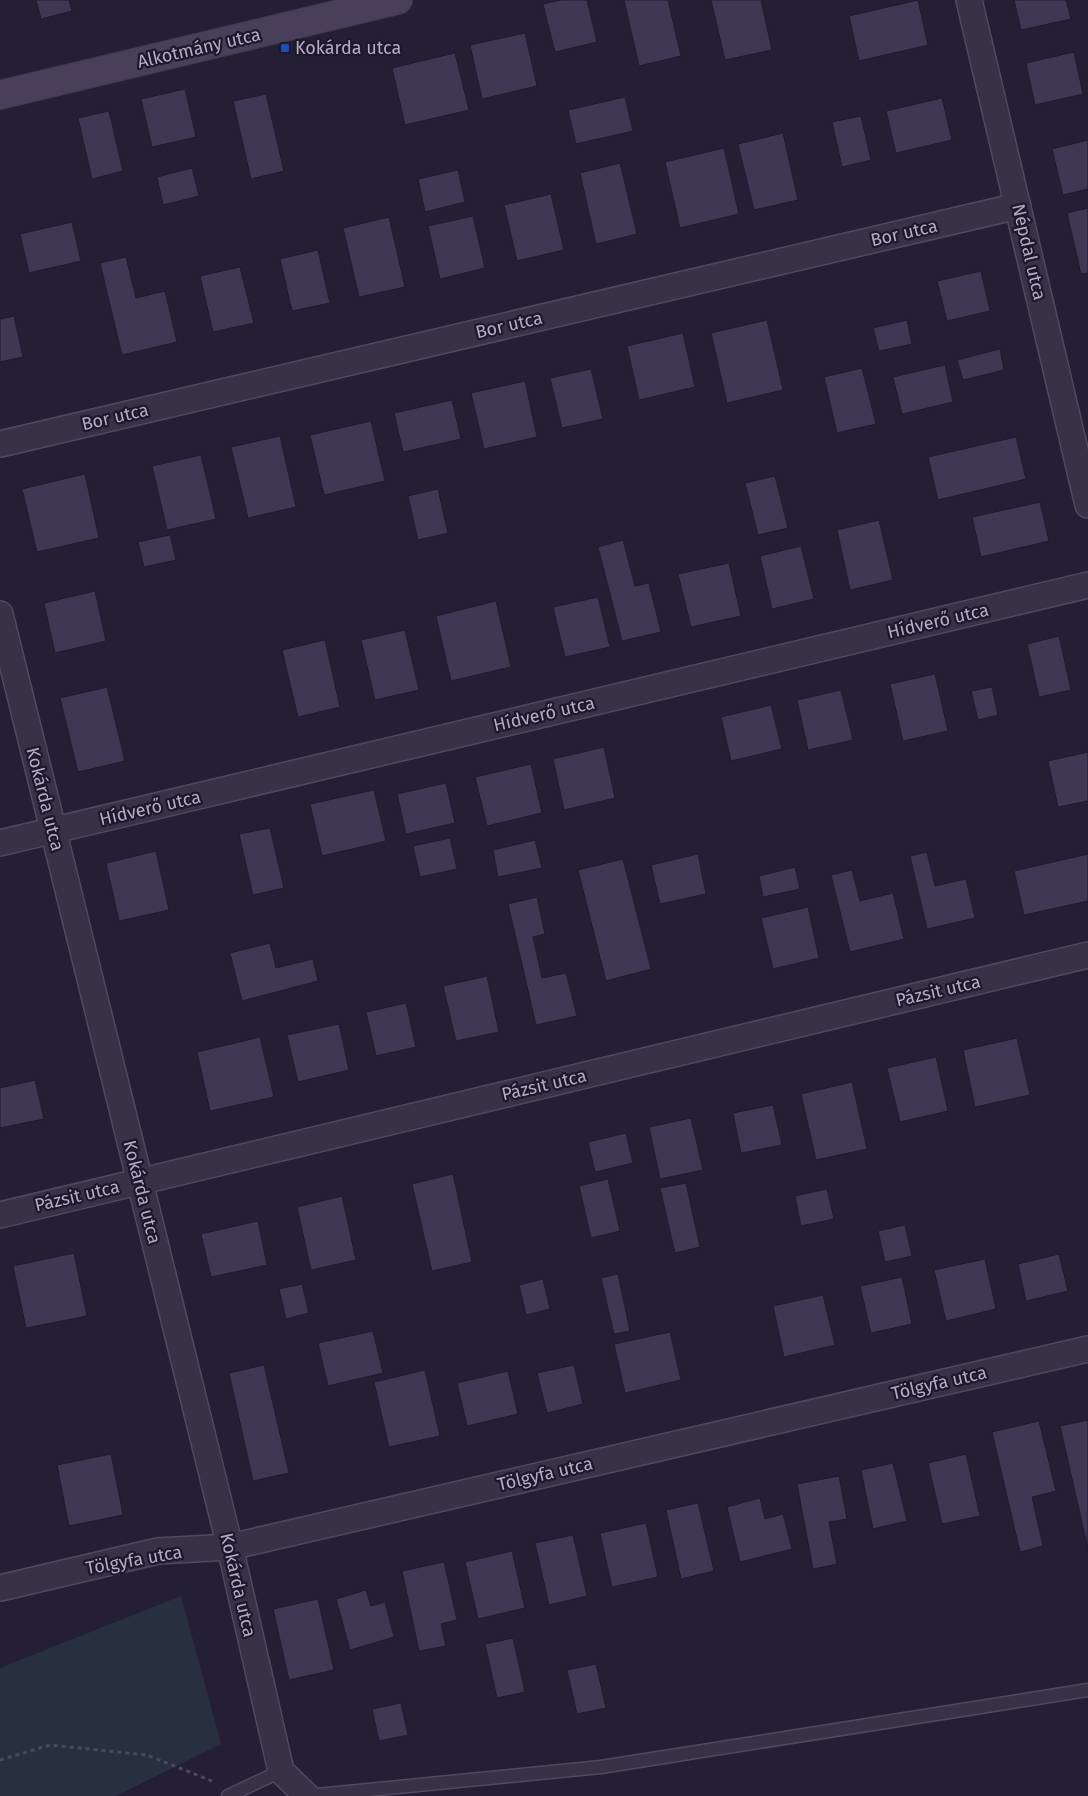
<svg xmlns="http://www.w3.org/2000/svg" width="1088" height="1796" font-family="'Fira Sans',sans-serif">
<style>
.green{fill:#283040}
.building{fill:#3f3854;stroke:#1f1a2d}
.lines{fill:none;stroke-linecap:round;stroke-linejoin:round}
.lane-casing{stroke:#504a5f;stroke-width:15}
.street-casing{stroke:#504a5f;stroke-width:28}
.secondary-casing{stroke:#3e394d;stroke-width:30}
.path{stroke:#484b5e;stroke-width:3;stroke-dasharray:4 4;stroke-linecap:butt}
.lane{stroke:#383247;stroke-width:12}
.street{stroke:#383247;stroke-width:25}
.secondary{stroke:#48405a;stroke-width:28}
.transit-dot{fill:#1a4fb4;stroke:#1d182b;stroke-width:2}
.labels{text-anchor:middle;stroke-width:4.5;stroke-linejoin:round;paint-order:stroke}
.street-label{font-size:18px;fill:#b3acc4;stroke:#1d182b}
.poi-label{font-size:18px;fill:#b3acc4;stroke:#1d182b;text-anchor:start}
</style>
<rect width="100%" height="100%" fill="#251f36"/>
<!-- green -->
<path class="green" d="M181,1596L221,1744L116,1796H0V1668Z"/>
<!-- building -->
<g class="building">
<path d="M36,0H69L72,11L41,19Z"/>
<path d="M561,0H587L597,42L555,52L543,4Z"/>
<path d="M624,0H668L681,56L639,66Z"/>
<path d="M711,0H761L772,50L725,60Z"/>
<path d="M918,0L928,45L859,61L849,16Z"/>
<path d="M1014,0H1066L1071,19L1021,30Z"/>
<path d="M525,33L537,86L482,99L470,45Z"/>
<path d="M1074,52L1083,94L1035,105L1026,63Z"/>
<path d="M455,53L469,110L405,125L392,68Z"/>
<path d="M185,89L196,137L152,147L141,99Z"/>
<path d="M266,94L284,171L251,179L233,101Z"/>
<path d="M625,97L633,131L576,144L568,110Z"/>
<path d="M942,98L952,140L896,153L886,111Z"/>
<path d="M109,111L123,171L92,179L78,118Z"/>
<path d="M861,116L871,160L842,167L832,122Z"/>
<path d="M783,133L798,200L754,210L738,144Z"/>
<path d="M1088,140V189L1063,195L1052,149Z"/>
<path d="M724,148L739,214L680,228L665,162Z"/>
<path d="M620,163L637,234L596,244L580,173Z"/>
<path d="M192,168L199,196L163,205L157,177Z"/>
<path d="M458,170L465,202L425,212L418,179Z"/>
<path d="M551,194L564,250L517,261L504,205Z"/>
<path d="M1088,208V273L1081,274L1067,213Z"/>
<path d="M473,216L485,268L440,279L428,226Z"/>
<path d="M389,217L405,287L359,297L343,228Z"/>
<path d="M72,222L81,261L29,273L20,234Z"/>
<path d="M318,250L330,303L292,311L280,259Z"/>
<path d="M126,257L136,298L165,291L177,342L122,355L100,263Z"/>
<path d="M240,267L254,323L213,332L200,276Z"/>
<path d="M981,271L990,311L947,321L937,281Z"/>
<path d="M14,316L23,357L0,362V319Z"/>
<path d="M767,320L783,390L727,403L711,333Z"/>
<path d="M907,320L912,344L879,351L873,328Z"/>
<path d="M683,333L695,387L639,400L627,346Z"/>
<path d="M1000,349L1004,370L963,380L957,360Z"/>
<path d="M945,365L953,402L902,414L893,377Z"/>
<path d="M862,368L876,424L837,433L824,377Z"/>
<path d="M591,369L603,419L562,428L550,378Z"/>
<path d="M525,381L537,437L484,449L471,393Z"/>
<path d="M452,400L461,439L403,452L394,413Z"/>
<path d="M371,421L385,481L324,495L310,435Z"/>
<path d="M280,436L296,507L248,518L231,447Z"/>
<path d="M1016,437L1026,479L938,500L928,457Z"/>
<path d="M201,455L216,519L167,530L152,466Z"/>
<path d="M85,474L99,538L37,552L22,489Z"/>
<path d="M775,476L788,528L758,535L745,483Z"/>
<path d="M438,489L448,533L418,540L408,496Z"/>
<path d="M1040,502L1049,541L981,557L972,517Z"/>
<path d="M879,520L893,580L850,590L837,530Z"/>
<path d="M170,535L176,560L144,567L138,542Z"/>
<path d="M623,540L635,586L649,583L661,632L622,641L598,547Z"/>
<path d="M801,546L814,599L772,609L760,556Z"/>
<path d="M729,563L741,616L691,627L678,574Z"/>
<path d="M95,591L106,641L55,653L44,603Z"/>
<path d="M598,597L610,647L565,657L553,607Z"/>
<path d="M496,601L511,667L451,681L436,616Z"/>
<path d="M405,630L419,690L375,700L361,640Z"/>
<path d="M1059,636L1071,690L1039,697L1027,644Z"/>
<path d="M325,640L340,707L298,717L282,650Z"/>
<path d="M935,674L948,731L903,741L890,684Z"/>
<path d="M107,687L125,761L78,772L60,698Z"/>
<path d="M992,687L998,715L978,720L971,691Z"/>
<path d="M841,690L853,740L808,750L797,700Z"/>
<path d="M771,705L782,749L731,761L721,717Z"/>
<path d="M604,747L615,798L564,810L553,759Z"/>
<path d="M1088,752V801L1058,807L1048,761Z"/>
<path d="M531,764L542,813L487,826L475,777Z"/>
<path d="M446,783L455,823L406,834L397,794Z"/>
<path d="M374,790L386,841L322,856L310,804Z"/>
<path d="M270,828L284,888L253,895L239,834Z"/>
<path d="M450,838L457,869L420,877L413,846Z"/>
<path d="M535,840L542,868L498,877L493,850Z"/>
<path d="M156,851L169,910L119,921L106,863Z"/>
<path d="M927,852L935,886L966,879L975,918L927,929L910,856Z"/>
<path d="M698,854L706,894L660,904L651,865Z"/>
<path d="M1088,854V901L1024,915L1014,871Z"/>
<path d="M623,859L651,969L606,981L578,870Z"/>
<path d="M795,867L800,889L763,897L759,876Z"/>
<path d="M852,870L860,901L893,893L904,939L850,952L831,875Z"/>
<path d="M537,897L545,934L533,937L542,978L566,973L577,1016L536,1025L508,904Z"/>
<path d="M808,907L819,958L773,969L761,918Z"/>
<path d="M270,943L276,968L313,959L318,981L242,1001L230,953Z"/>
<path d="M487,976L499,1032L456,1041L443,986Z"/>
<path d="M406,1003L416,1047L376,1056L366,1012Z"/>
<path d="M339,1024L349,1070L298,1082L287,1035Z"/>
<path d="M260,1037L274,1097L210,1111L197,1052Z"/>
<path d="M1017,1038L1030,1095L975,1107L963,1050Z"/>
<path d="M936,1057L948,1111L900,1122L887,1068Z"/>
<path d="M35,1080L44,1119L0,1128V1088Z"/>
<path d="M852,1082L867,1149L816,1160L801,1094Z"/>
<path d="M773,1105L782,1145L741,1153L733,1113Z"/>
<path d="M691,1118L703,1170L660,1179L649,1127Z"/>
<path d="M626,1133L633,1163L595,1172L588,1142Z"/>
<path d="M453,1174L472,1262L432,1271L412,1184Z"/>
<path d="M608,1179L620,1231L591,1238L579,1186Z"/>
<path d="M686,1183L700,1247L675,1253L660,1188Z"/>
<path d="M827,1189L834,1219L801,1226L795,1196Z"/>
<path d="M342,1196L356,1260L311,1270L297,1207Z"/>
<path d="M258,1221L267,1265L211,1277L201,1234Z"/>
<path d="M905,1225L912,1256L885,1262L878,1231Z"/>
<path d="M74,1253L87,1316L26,1328L13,1266Z"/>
<path d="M1059,1254L1068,1291L1026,1301L1018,1264Z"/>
<path d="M985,1259L996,1309L946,1321L934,1270Z"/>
<path d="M618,1274L630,1331L614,1334L601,1278Z"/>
<path d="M902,1277L912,1324L871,1333L860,1286Z"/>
<path d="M543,1279L550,1309L526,1315L519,1285Z"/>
<path d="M302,1284L309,1313L286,1319L279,1289Z"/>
<path d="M823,1295L835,1345L784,1357L773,1306Z"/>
<path d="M373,1331L383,1373L328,1386L318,1343Z"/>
<path d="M670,1332L681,1380L625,1393L614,1344Z"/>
<path d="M264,1365L289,1473L253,1481L229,1373Z"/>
<path d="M574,1365L583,1404L547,1413L537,1373Z"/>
<path d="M425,1370L440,1436L389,1447L374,1382Z"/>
<path d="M508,1371L518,1414L467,1426L457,1383Z"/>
<path d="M1088,1420V1549L1060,1426Z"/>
<path d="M1039,1421L1056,1491L1032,1497L1043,1546L1020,1552L992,1432Z"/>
<path d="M111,1454L123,1515L69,1526L57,1465Z"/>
<path d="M966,1454L980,1516L942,1524L928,1463Z"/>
<path d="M893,1463L907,1521L873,1529L861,1470Z"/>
<path d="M839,1476L847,1519L829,1522L837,1564L813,1569L797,1484Z"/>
<path d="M760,1498L765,1519L783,1514L792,1549L740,1562L727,1507Z"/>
<path d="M698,1503L714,1571L681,1579L666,1510Z"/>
<path d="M646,1523L658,1577L612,1587L600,1533Z"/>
<path d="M573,1535L587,1596L549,1605L535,1543Z"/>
<path d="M512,1551L525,1608L478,1619L465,1562Z"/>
<path d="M444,1562L457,1620L441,1624L446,1646L419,1651L402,1571Z"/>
<path d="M366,1590L371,1606L385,1602L394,1637L350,1650L336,1599Z"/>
<path d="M318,1599L334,1670L289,1680L273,1609Z"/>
<path d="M513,1638L525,1692L497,1698L485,1644Z"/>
<path d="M596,1664L606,1708L577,1714L567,1670Z"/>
<path d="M401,1703L408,1735L379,1741L372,1709Z"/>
</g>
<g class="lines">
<!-- lane casing -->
<g class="lane-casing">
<g id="lane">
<path d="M228,1796L281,1771"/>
<path d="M307,1796L601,1767L1088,1690"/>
</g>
</g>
<!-- street casing -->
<g class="street-casing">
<g id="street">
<path d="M969,0L1088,505"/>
<path d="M0,444L1018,206"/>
<path d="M0,614L230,1547L281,1771L307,1796"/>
<path d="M0,843L1088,585"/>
<path d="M0,1215L1088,955"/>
<path d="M0,1588L158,1551L230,1547L1088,1349"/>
</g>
</g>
<!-- secondary casing -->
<g class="secondary-casing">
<path id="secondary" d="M0,95L398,0"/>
</g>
<!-- path -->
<path class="path" d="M0,1760L50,1745L147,1755L212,1781"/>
<!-- lane -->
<use href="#lane" class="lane"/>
<!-- street -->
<use href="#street" class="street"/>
<!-- secondary -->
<use href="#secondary" class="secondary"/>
</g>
<!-- markers -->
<rect class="transit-dot" x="280" y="43" width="10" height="10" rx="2.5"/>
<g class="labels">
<!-- street labels -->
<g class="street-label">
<text transform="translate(199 48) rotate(-13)" y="6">Alkotmány utca</text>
<text transform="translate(904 233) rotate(-13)" y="6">Bor utca</text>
<text transform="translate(1029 252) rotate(77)" y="6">Népdal utca</text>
<text transform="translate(509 325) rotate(-13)" y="6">Bor utca</text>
<text transform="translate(115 417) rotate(-13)" y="6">Bor utca</text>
<text transform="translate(938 621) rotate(-13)" y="6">Hídverő utca</text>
<text transform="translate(544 714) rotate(-13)" y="6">Hídverő utca</text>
<text transform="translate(45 799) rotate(76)" y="6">Kokárda utca</text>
<text transform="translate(150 808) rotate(-13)" y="6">Hídverő utca</text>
<text transform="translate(938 991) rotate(-13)" y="6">Pázsit utca</text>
<text transform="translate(544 1085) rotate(-13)" y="6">Pázsit utca</text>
<text transform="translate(142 1192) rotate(76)" y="6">Kokárda utca</text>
<text transform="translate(77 1196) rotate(-13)" y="6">Pázsit utca</text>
<text transform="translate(939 1383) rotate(-13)" y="6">Tölgyfa utca</text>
<text transform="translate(545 1474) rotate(-13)" y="6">Tölgyfa utca</text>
<text transform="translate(134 1560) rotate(-10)" y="6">Tölgyfa utca</text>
<text transform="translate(238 1585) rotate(77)" y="6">Kokárda utca</text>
</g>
<!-- poi labels -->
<g class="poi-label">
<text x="295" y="54">Kokárda utca</text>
</g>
</g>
</svg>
